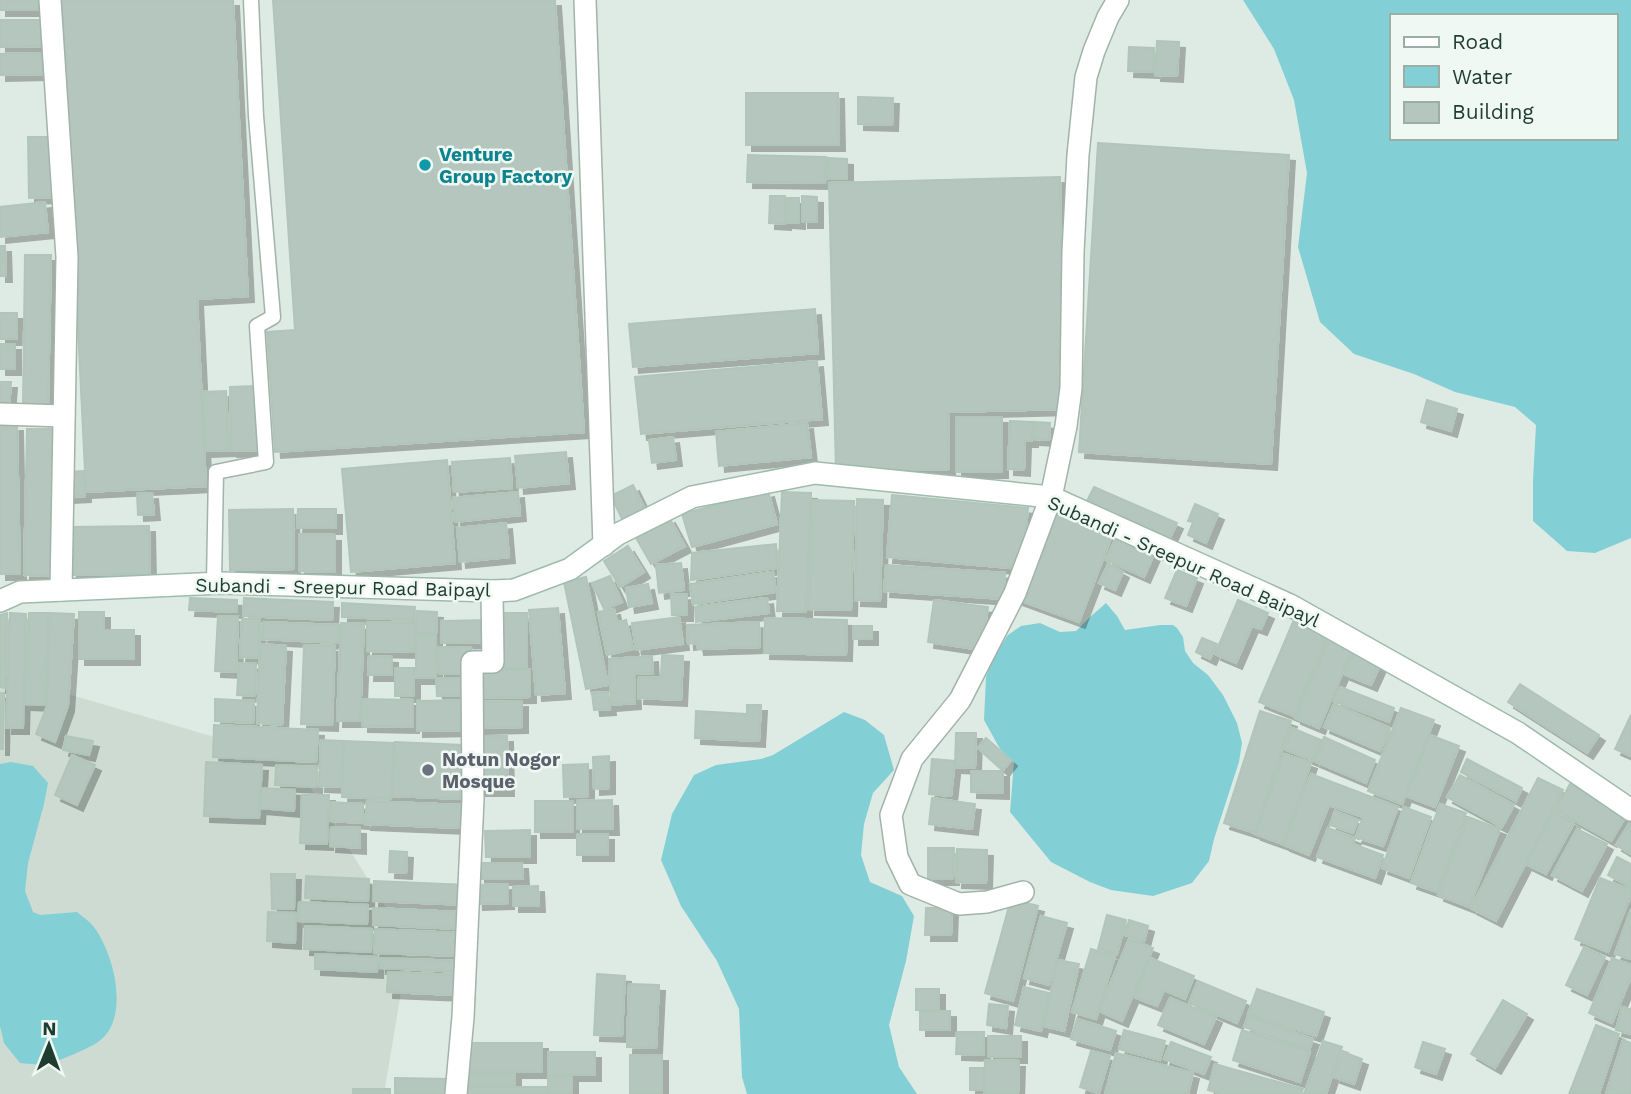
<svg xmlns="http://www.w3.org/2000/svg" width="1631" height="1094" font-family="'Work Sans',sans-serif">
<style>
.built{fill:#cddbd3}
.water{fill:#82d0d5;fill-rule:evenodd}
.building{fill:#b4c6bd;stroke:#b1c5bb;stroke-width:2;filter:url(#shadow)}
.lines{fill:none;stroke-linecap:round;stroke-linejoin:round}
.lane-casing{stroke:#a1b3ab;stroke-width:17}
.street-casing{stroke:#a1b3ab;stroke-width:24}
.secondary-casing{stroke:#9fbbae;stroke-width:24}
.lane{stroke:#fff;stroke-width:14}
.street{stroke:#fff;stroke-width:21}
.secondary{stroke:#fff;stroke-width:21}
.culture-dot{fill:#0f9aa8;stroke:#eff8f2;stroke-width:2.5}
.worship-dot{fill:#6b7280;stroke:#eff8f2;stroke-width:2.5}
.labels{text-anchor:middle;stroke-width:5;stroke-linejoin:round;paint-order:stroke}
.culture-label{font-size:19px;font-weight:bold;fill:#0d838f;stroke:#eff8f2;text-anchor:start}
.street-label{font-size:19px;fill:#1f3c31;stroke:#eff8f2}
.worship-label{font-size:19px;font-weight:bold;fill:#5b616d;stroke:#eff8f2;text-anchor:start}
</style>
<defs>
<filter id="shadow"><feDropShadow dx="6" dy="6" stdDeviation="0" flood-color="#0004"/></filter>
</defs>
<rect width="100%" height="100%" fill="#deebe4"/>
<!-- built -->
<path class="built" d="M0,674L293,760L409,944L384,1094H0Z"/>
<!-- water -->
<g class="water">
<path d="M1243,0H1631V538L1595,553L1567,551L1533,521V480L1536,425L1515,407L1455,392L1414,374L1354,354L1320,322L1298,247L1307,173L1294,100L1274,49ZM1391,16H1615V138H1391Z"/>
<path d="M1106,603L1117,616L1125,630L1160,625H1173L1177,628L1183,637L1185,651L1193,663L1208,675L1223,695L1237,723L1242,743L1239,762L1214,839L1209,861L1192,883L1153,896L1111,890L1090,882L1051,862L1010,812L1014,762L1000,749L984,720L986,677L994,656L1008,635L1021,626L1040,623L1060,632L1076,631L1090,617Z"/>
<path d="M844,712L865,720L884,735L894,770L873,793L864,824L861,855L870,882L902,896L914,916L906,961L889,1025L899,1067L917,1094H747L742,1077L739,1009L717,961L681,906L661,860L672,814L694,775L716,765L761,759L773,755Z"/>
<path d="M11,762L33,766L48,783L44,804L28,863L25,891L33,912L40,915L77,912C83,917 92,923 96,930C113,955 126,1005 108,1032C100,1044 85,1049 72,1055C53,1063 42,1066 20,1063L4,1043L0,1026V764Z"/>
</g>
<!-- building -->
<g class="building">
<rect x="0" y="0" width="38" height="10"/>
<path d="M62,0H233L248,296L197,299L206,486L86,492Z"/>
<path d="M273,0H555L584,432L275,452L267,332L295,330Z"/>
<path d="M0,20H45V46L0,47Z"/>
<path d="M1157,41L1179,42L1177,76L1155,75Z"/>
<path d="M1129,47L1154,48L1153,72L1128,71Z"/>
<path d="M42,53L43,74L0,75V54Z"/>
<path d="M746,93H838L839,145H746Z"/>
<path d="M858,97L893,98L892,125L858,124Z"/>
<path d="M28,137H53L54,197L29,198Z"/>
<path d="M1098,143L1289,155L1271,464L1079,452Z"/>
<path d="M748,155L826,157L825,183L747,182Z"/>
<path d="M828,158L847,159V179H827Z"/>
<path d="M1060,177L1065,409L948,412L949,469L836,472L829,183Z"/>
<path d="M770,196H785V224L769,223Z"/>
<path d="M802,196L817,197V222H802Z"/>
<path d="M787,198H799V223L787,222Z"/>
<path d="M45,202L48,232L0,237V207Z"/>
<path d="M0,246H5L6,276H0Z"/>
<path d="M25,255H51L48,406L23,405Z"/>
<path d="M815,309L818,353L633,367L629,324Z"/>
<rect x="0" y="313" width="17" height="26"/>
<rect x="0" y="344" width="15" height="25"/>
<path d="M817,361L822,419L641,434L635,377Z"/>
<path d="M0,382H11L9,408L0,407Z"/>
<path d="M258,386L260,450L231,451L230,387Z"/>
<path d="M226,391L229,450L206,451L202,392Z"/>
<path d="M1427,400L1457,409L1451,431L1421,422Z"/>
<rect x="956" y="417" width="46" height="55"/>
<path d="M1010,421L1033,422L1032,441H1025L1024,470L1008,469Z"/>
<path d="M1035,422L1050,423L1049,440L1034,439Z"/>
<path d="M807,423L811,457L719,466L716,432Z"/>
<path d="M0,425H17L20,574H0Z"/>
<path d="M27,429H54L51,576L24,575Z"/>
<path d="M673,437L676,460L652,463L649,440Z"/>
<path d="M566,452L569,483L518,488L515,456Z"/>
<path d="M510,458L512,488L454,492L452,462Z"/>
<path d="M447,460L455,563L351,572L342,469Z"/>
<path d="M84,471L85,496L68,497V472Z"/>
<path d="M633,485L646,511L623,521L611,496Z"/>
<path d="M1094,487L1177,523L1170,538L1087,501Z"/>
<path d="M768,491L777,524L692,547L682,514Z"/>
<path d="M518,492L520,515L455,522L453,498Z"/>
<path d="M782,492L811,493L806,612L777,611Z"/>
<path d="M152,493L154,514L138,515L137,494Z"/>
<path d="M892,495L1028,508L1022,569L887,557Z"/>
<path d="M857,499L883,500L880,601L855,600Z"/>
<path d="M812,500L854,501L851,610L809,609Z"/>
<path d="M1195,504L1218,514L1206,543L1188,535L1193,522L1188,521Z"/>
<path d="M293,509L294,569L230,570L229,510Z"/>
<path d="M298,509H336V528H297Z"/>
<path d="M1050,510L1113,533L1079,622L1016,599Z"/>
<path d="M669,517L685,546L651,564L635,536Z"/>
<path d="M506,523L509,557L460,562L457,528Z"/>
<path d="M149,526L150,574L71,575L70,527Z"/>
<path d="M299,534L335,535V572L299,571Z"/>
<path d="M1117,535L1155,552L1144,577L1106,560Z"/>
<path d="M776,544L777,568L691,580L692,553Z"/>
<path d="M628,546L644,572L620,587L604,561Z"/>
<path d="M681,563L684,590L659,593L656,565Z"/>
<path d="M1108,564L1123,572L1115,590L1099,583Z"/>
<path d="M886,565L1005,573L1003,599L884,591Z"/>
<path d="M1177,570L1197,578L1186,606L1165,598Z"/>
<path d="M773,572L776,592L693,604L690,584Z"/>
<path d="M610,576L622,602L604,609L592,583Z"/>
<path d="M586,577L608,685L586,689L564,582Z"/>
<path d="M648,584L652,603L629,607L626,588Z"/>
<path d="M687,594V615H672L671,595Z"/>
<path d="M190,598L237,600V612L189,610Z"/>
<path d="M244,598L333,602L332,620L243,616Z"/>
<path d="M767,598L769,613L696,622L695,607Z"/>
<path d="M934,600L988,607L982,650L928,642Z"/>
<path d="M1238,600L1268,613L1261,629L1252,626L1236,663L1215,654Z"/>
<path d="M342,603L415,607L414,620L342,617Z"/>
<path d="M558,608L565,693L536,695L529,610Z"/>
<path d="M614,609L617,622L626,620L633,649L607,655L598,612Z"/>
<path d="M417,611L437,612L436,634L416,632Z"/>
<path d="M79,612H104V630H134V659H79Z"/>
<path d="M7,613L5,688L0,687V615Z"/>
<path d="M10,613L26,614L23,728H6Z"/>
<path d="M29,613H48L45,705L25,704Z"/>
<path d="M50,613L74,614L68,706L55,742L36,734L47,706Z"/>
<rect x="498" y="613" width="29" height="55"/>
<path d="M218,616H238L236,672L215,671Z"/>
<path d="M679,617L683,644L636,650L632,623Z"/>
<path d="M765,618L847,620L846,655L764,653Z"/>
<path d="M242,619H260L259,658L240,657Z"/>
<path d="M491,620V642L441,643V621Z"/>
<path d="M263,622L339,625L338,643L262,639Z"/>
<path d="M367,622L415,623L414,652L367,651Z"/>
<path d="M759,622L760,647L698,649L697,643L688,644L687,625Z"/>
<path d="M1293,622L1327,637L1294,716L1259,702Z"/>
<path d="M341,623L364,624L360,721H337Z"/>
<rect x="853" y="626" width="19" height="13"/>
<path d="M436,634V678H416V635Z"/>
<path d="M1202,638L1217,644L1210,659L1196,652Z"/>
<path d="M1330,638L1353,648L1319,728L1295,718Z"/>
<path d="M260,644L286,646L282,725L257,723Z"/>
<path d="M304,645L335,646L332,725L301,724Z"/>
<path d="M438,647H471L472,674H439Z"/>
<path d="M1354,652L1381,663L1371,685L1344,674Z"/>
<path d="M662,655L683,656L681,700L638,698L639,677L661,678Z"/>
<path d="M369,656L392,657V675H368Z"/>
<path d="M652,656L653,673L634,674L635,703L611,705L609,659Z"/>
<path d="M239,663L256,664L255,696L237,695Z"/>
<rect x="395" y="668" width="19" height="28"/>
<path d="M530,669V697L476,698V670Z"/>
<path d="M436,678H469L470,696H437Z"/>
<path d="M1520,684L1599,735L1587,753L1508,702Z"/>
<path d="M1340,687L1394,708L1389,722L1334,701Z"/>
<path d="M608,692L610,709L594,710L592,693Z"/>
<path d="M0,693H4L3,749H0Z"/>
<path d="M215,699L254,701L253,723L215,721Z"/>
<path d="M362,699L413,700V727L362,726Z"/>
<path d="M469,700V730L417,731V701Z"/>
<path d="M522,701V727L477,728V702Z"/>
<path d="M1334,704L1390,728L1380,751L1324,727Z"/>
<path d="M747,705H761L759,741L695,738L696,711L747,714Z"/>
<path d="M1401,708L1434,720L1402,804L1368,791Z"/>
<path d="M1260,711L1291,721L1255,833L1224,823Z"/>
<path d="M1631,715V756L1615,749Z"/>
<path d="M214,725L318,730L316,762L213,757Z"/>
<path d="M1292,728L1321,740L1312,760L1284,749Z"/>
<path d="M956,733H976L975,768L955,767Z"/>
<path d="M1430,735L1459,746L1435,807L1406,796Z"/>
<path d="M66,736L93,741L89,755L63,750Z"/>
<path d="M478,736H507L508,790H479Z"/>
<path d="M1324,737L1375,760L1366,783L1314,761Z"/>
<path d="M986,738L1011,760L1003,770L978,748Z"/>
<path d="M321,740L343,741L341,787L319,786Z"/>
<path d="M344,741L394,743L391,799L342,797Z"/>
<path d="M395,742L463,745L460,799L393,796Z"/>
<path d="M1284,754L1311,763L1283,844L1255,834Z"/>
<path d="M72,755L95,765L77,805L55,795Z"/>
<path d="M609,756V788L594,789L593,757Z"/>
<path d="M932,759L955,761L951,796L929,794Z"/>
<path d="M1467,759L1522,788L1516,801L1461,772Z"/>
<path d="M206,762L262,765L259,818L204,816Z"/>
<path d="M588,764V796L564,797L563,765Z"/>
<path d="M276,765L317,767L316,787L275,785Z"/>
<path d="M971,771H1003V793L971,792Z"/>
<path d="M1311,774L1398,807L1383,846L1356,837L1363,817L1329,805L1309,855L1284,845Z"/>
<path d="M1460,775L1514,805L1502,827L1447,797Z"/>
<path d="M1538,778L1563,790L1496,921L1471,908Z"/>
<path d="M1570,784L1626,816L1611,841L1556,810Z"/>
<path d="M261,788L295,790L294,811L260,808Z"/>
<path d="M302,795H329L327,844L300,843Z"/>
<path d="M932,798L975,804L972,829L929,824Z"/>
<path d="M612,800L613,829H577V801Z"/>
<path d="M367,801L462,805L461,828L365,824Z"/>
<rect x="535" y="801" width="38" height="31"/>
<path d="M331,802L363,804V823L330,821Z"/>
<path d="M1440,804L1466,813L1437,892L1411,883Z"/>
<path d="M1404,807L1431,817L1409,878L1382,868Z"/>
<path d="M1335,811L1358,820L1353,833L1330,825Z"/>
<path d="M1554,812L1574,823L1546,874L1526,864Z"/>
<path d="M1468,817L1500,829L1469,907L1438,895Z"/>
<path d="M1629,824L1631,825V854L1616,845Z"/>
<path d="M331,827L360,828V848L330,846Z"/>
<path d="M1328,828L1355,838L1353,844L1383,855L1375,878L1317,857Z"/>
<path d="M1577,829L1607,844L1582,891L1552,875Z"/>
<path d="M530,830V857H486L485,831Z"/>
<rect x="577" y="834" width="31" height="21"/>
<path d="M928,848H954L953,879H928Z"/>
<path d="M957,849L987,850L986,883L956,882Z"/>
<path d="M390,851L407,852L406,873L389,872Z"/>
<path d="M1617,857L1631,864V887L1608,875Z"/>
<path d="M479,863H522L523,879H479Z"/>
<path d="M271,874H295L294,909H272Z"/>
<path d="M306,876L369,879L368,901L305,898Z"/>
<path d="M1600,878L1631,890V895L1608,952L1575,939Z"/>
<path d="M374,881L467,885V905L373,901Z"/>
<path d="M508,884V903L477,904L476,885Z"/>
<path d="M538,886L539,906H513V887Z"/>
<path d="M1011,899L1038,906L1013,1001L985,993Z"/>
<path d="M299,902L368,905L367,924L298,921Z"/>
<path d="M373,908L460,912L459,929L373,925Z"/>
<path d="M926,908H952L951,935H925Z"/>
<path d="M1631,909V959L1615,954Z"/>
<path d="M268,912L296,913L295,943L267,941Z"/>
<path d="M1107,915L1126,920L1117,954L1098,949Z"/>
<path d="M1041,916L1067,923L1049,985L1024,978Z"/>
<path d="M1129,920L1148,926L1144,941L1125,935Z"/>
<path d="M305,926L372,929L371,952L304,949Z"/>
<path d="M375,929L458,933L457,956L374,953Z"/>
<path d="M1129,939L1153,948L1122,1021L1099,1011Z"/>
<path d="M1584,947L1605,957L1587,995L1566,985Z"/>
<path d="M1091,949L1115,956L1096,1019L1072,1012Z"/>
<path d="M315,954L378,957L377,972L315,969Z"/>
<path d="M380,958L462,961L461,972L380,968Z"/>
<path d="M1150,958L1194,976L1185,999L1164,990L1157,1006L1134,997Z"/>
<path d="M1612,958L1631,965V977L1612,1023L1589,1013Z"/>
<path d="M1058,960L1079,964L1064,1031L1044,1026Z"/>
<path d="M388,972L457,975L456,995L387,992Z"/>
<path d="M597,974L625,976L622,1036L594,1035Z"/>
<path d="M1198,981L1246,1001L1237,1023L1189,1003Z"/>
<path d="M629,984L659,985L656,1048L627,1047Z"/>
<path d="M1024,987L1049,993L1041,1031L1015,1025Z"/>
<rect x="916" y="989" width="23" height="21"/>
<path d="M1257,989L1324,1012L1316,1036L1248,1014Z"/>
<path d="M1170,998L1216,1017L1204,1044L1158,1025Z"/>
<path d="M1503,1000L1527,1014L1495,1068L1471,1054Z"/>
<path d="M989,1004L1008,1006L1006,1028L987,1025Z"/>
<path d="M1622,1007L1631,1009V1034L1616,1030Z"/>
<path d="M950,1011V1030H920V1012Z"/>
<path d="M1248,1016L1313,1039L1309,1050L1244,1027Z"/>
<path d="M1077,1019L1116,1031L1110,1050L1071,1039Z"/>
<path d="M1596,1025L1619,1034L1599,1094H1569Z"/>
<path d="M1124,1030L1165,1041L1160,1060L1119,1049Z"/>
<path d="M1242,1030L1310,1052L1300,1082L1233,1060Z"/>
<path d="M957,1032H984V1055L956,1054Z"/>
<rect x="988" y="1036" width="33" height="21"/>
<path d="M1623,1040L1631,1043V1094H1606Z"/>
<path d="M1323,1041L1342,1047L1326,1094H1304Z"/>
<path d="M1171,1042L1211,1057L1204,1074L1164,1059Z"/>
<path d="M1423,1042L1445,1049L1436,1074L1415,1067Z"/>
<rect x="468" y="1043" width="74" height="29"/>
<path d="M1091,1051L1110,1056L1099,1093L1080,1087Z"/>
<rect x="548" y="1052" width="47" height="23"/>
<path d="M1343,1052L1362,1059L1354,1084L1334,1077Z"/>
<path d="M1116,1053L1193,1073L1188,1094H1105Z"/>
<rect x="630" y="1055" width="32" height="39"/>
<path d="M985,1060L1019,1061L1018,1094H984Z"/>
<path d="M1215,1064L1303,1089L1301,1094H1223L1208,1090Z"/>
<rect x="970" y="1068" width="14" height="22"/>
<rect x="466" y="1074" width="49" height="11"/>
<rect x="548" y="1076" width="24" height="18"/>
<path d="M395,1078L453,1079V1094H395Z"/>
<path d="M464,1087H548V1094H463Z"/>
<rect x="353" y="1089" width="37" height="5"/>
</g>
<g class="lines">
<!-- lane casing -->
<g class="lane-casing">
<path id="lane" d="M214,583L216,472L266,462L257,326L273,317L256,116L251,0"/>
</g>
<!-- street casing -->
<g class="street-casing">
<g id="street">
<path d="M50,0L67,257L61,590"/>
<path d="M585,0L604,545"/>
<path d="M0,414L64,416"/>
<path d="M1023,892L987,902L959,904L910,884L897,857L891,815L912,759L960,700L1015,593L1051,497L1066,426L1071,388L1073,252L1078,155L1086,77L1094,51L1108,17L1118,0"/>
<path d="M456,1094L463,1017L473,799L472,662H493L492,591"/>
</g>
</g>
<!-- secondary casing -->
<g class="secondary-casing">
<path id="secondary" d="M0,601L20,592L221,583L492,591L514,590L570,569L618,534L692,497L815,473L1051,497L1290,605L1518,733L1631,810"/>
</g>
<!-- lane -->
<use href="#lane" class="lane"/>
<!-- street -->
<use href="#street" class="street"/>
<!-- secondary -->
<use href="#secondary" class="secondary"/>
</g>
<!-- markers -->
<circle class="culture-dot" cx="425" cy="165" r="7"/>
<circle class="worship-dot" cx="428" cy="770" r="7"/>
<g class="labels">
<!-- culture labels -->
<g class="culture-label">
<text x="439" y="161">Venture<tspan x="439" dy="22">Group Factory</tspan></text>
</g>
<!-- street labels -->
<g class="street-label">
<text transform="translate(1184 561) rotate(24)" y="7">Subandi - Sreepur Road Baipayl</text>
<text transform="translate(343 587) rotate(1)" y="7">Subandi - Sreepur Road Baipayl</text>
</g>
<!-- worship labels -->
<g class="worship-label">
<text x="442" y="766">Notun Nogor<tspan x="442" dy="22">Mosque</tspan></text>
</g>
</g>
<!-- legend -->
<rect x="1390" y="14" width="228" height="126" fill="#eff8f2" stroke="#9cada5" stroke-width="2"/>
<rect x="1404" y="37" width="35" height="10" fill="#ffffff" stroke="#9cada5" stroke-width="2"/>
<text x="1452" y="49" font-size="21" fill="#1f3c31">Road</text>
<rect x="1404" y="66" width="35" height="21" fill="#82d0d5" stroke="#9cada5" stroke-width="2"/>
<text x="1452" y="84" font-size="21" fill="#1f3c31">Water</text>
<rect x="1404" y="102" width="35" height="21" fill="#b4c6bd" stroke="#9cada5" stroke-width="2"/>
<text x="1452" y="119" font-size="21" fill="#1f3c31">Building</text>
<!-- north arrow -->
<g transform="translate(49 1045) rotate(1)" stroke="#eff8f2" stroke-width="5" paint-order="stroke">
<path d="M0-5L12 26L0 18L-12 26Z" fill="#1f3c31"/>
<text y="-10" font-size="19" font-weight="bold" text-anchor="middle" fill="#1f3c31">N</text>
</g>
</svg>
